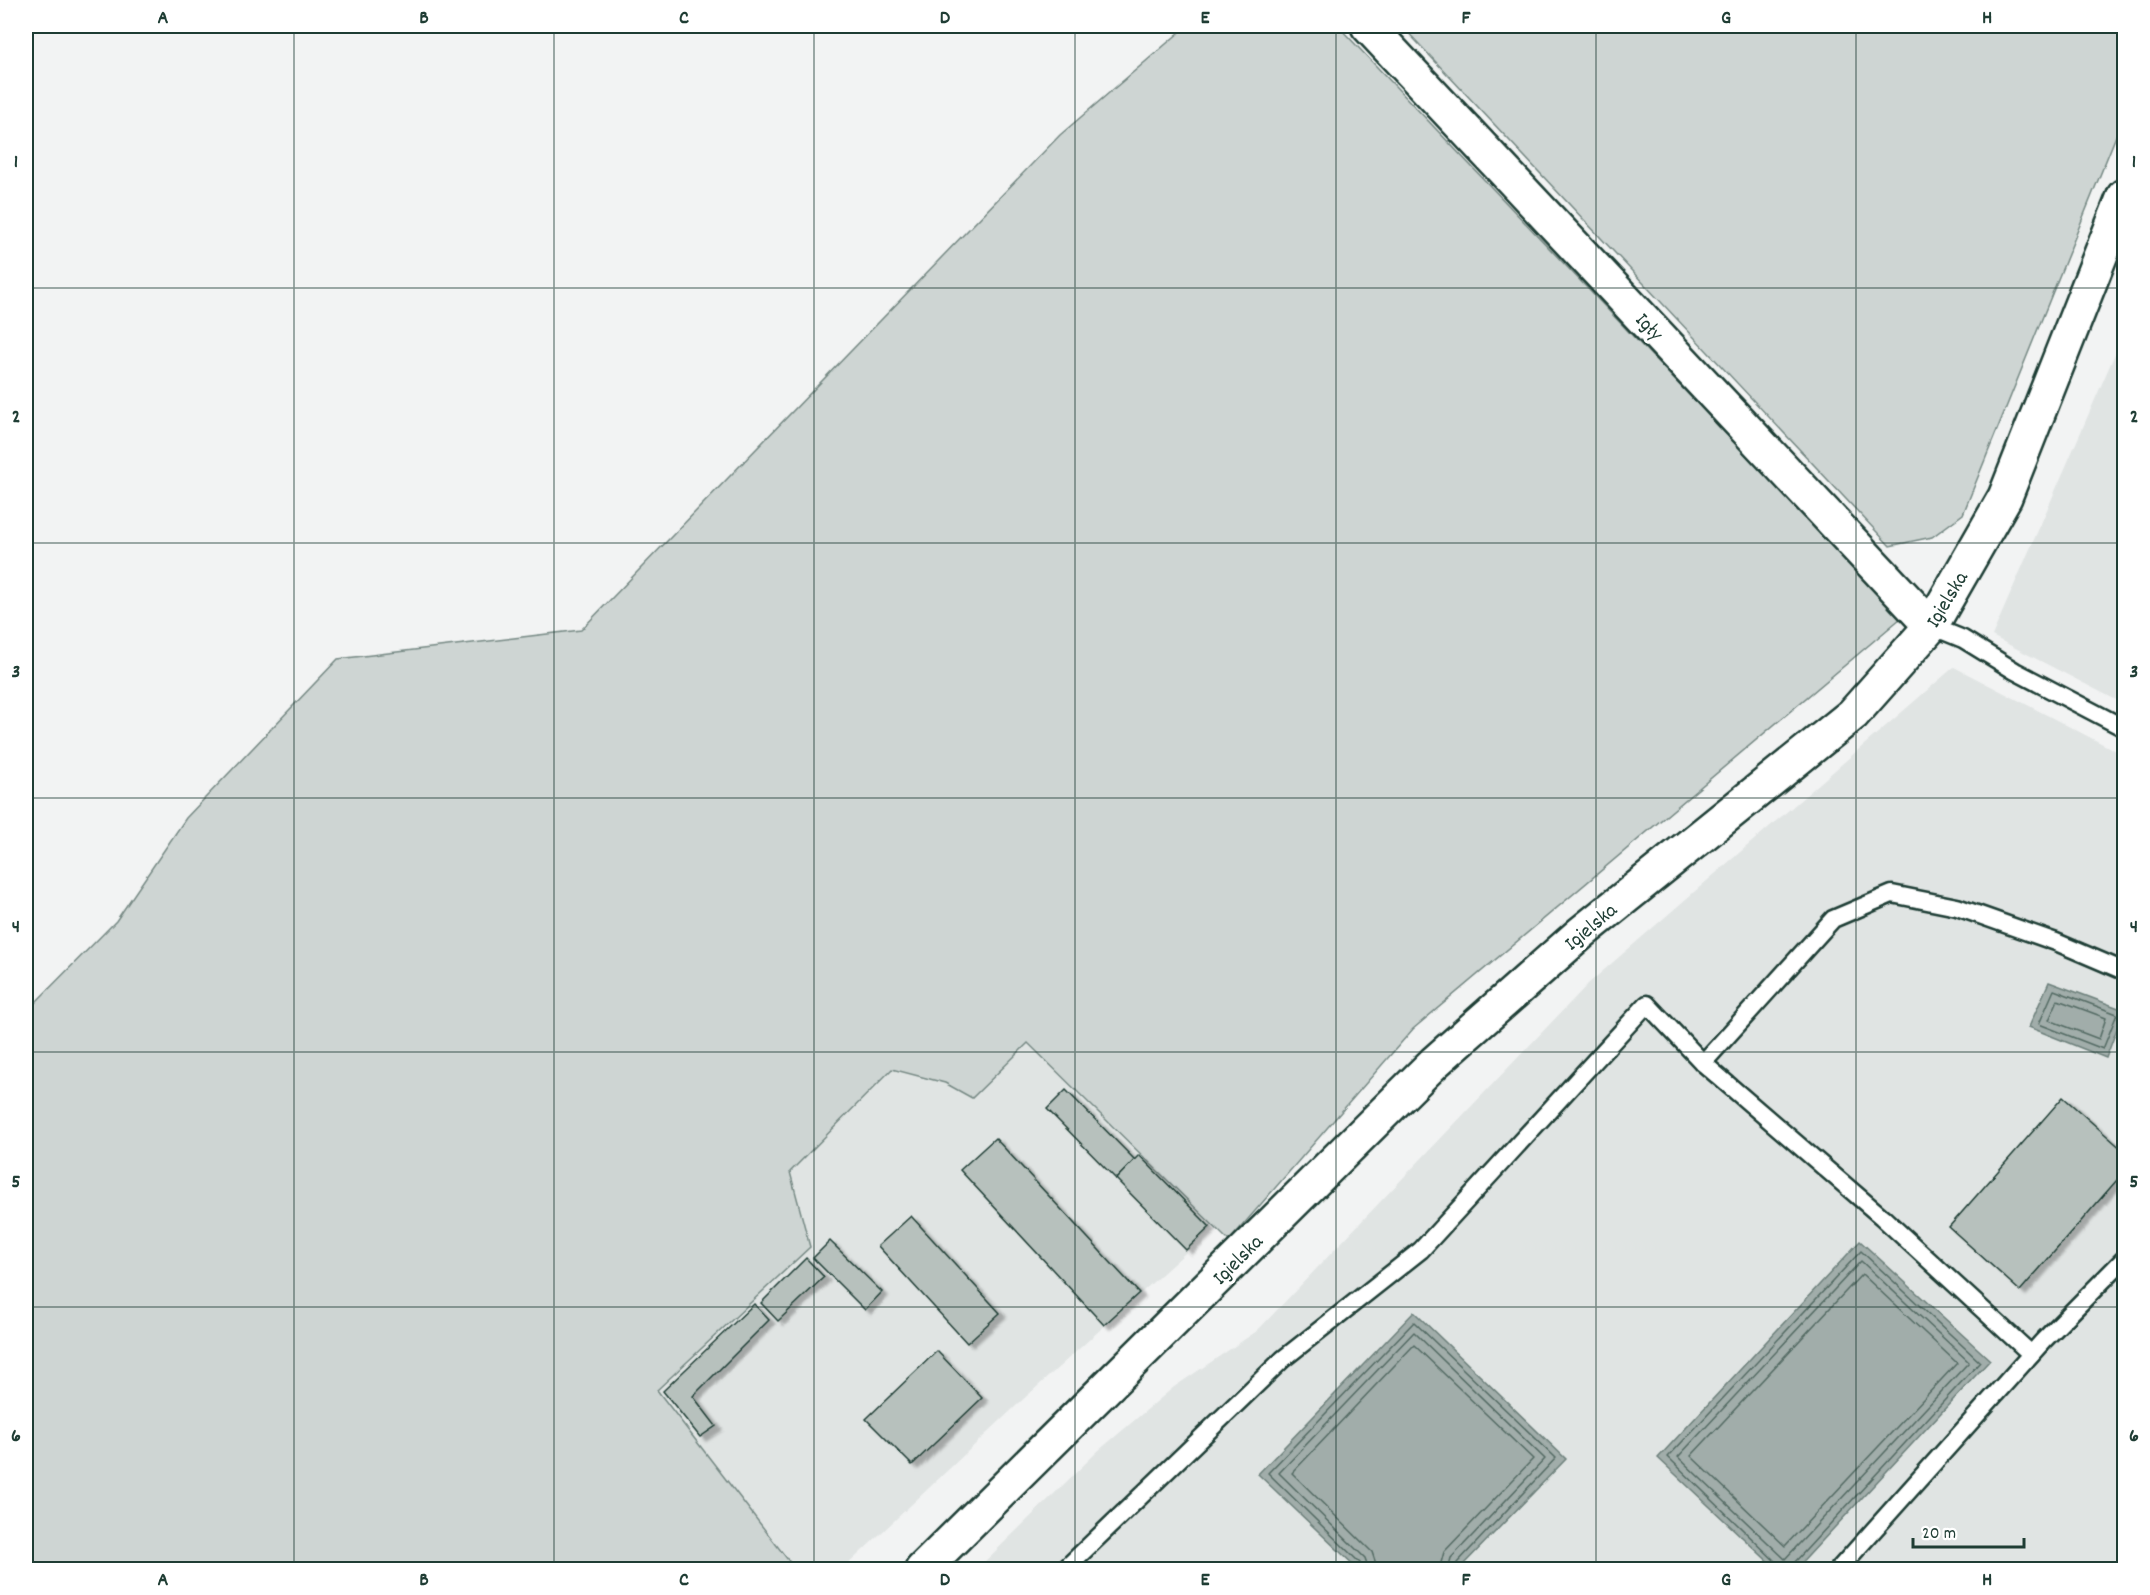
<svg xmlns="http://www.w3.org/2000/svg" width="2150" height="1595" font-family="Dekko,sans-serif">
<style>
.built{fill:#e0e4e3}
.green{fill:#ced5d3;stroke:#768984;stroke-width:1.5}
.water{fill:#a1adaa;stroke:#6d807b;stroke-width:1.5}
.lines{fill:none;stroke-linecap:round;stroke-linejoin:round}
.shore{stroke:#536a63;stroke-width:1.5}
.building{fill:#b7c1bd;stroke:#1f3d34;stroke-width:1.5;filter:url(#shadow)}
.service-casing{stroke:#1f3d34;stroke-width:21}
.minor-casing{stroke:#1f3d34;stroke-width:38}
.tertiary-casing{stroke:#1f3d34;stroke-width:38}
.service{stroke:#fff;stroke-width:16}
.minor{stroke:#fff;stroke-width:33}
.tertiary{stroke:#fff;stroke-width:33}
.grid{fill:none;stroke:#1f3d34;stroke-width:1.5;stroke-opacity:0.55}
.labels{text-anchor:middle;stroke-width:6;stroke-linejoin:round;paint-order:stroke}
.street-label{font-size:21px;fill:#1f3d34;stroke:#fff}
.neatline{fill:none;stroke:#1f3d34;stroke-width:2}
.grid-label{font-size:20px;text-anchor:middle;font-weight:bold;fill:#1f3d34}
</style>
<defs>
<filter id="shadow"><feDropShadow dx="6" dy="4" stdDeviation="1.5" flood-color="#0004"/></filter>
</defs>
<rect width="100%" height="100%" fill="#f2f3f3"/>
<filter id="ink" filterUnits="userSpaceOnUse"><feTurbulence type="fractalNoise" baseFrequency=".0167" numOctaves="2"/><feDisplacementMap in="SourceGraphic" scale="12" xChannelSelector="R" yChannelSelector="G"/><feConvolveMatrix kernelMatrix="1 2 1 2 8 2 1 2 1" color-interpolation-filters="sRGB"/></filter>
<g filter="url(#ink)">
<!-- built -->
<g class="built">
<path d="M2124,333V704L1992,636Z"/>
<path d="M1954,667L2124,755V1569L976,1570L1098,1451L1174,1387L1257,1331L1589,983Z"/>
<path d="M1027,1043L1214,1227L1018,1404L843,1569H795L657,1390L809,1247L789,1172L892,1068L945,1083L972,1098Z"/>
</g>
<!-- green -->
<g class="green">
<path d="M1187,26H1338L1901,618L1413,1029L1229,1241L1028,1043L972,1098L945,1083L892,1069L790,1172L810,1247L657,1390L795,1569H26V1012L116,921L186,818L338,659L581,630L1060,135Z"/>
<path d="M1402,26H2112L2124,39V116L1963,514L1932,537L1890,546Z"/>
</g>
<!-- water -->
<g class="water">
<path d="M2049,982L2124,1010L2106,1058L2029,1027Z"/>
<path d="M1860,1241L1990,1360L1796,1569H1776L1658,1458Z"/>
<path d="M1414,1312L1566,1459L1459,1569H1358L1258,1474Z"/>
</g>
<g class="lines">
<!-- shore -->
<g class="shore">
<path d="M2054,990L2117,1014L2103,1049L2039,1024Z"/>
<path d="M2058,1000L2106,1018L2099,1039L2049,1020Z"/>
<path d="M1861,1261L1969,1362L1785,1559L1678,1457Z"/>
<path d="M1862,1274L1957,1363L1785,1546L1691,1456Z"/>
<path d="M1362,1570L1360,1563L1268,1473L1414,1322L1556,1458L1457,1563L1455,1570"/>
<path d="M1369,1570L1365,1558L1279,1473L1414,1332L1545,1459L1451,1558L1448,1570"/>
<path d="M1378,1570L1372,1552L1292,1473L1414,1345L1533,1459L1444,1552L1439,1570"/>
<path d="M1779,1570L1777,1563L1668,1457L1861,1251L1980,1362L1794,1563L1792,1570"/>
</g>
</g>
<!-- building -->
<g class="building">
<path d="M1066,1090L1135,1160L1116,1179L1047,1109Z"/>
<path d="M2063,1097L2124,1151V1172L2020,1291L1949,1227Z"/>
<path d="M995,1138L1139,1293L1104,1325L960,1170Z"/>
<path d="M1139,1155L1210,1227L1186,1250L1116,1179Z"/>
<path d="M911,1216L1000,1313L967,1343L878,1246Z"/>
<path d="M830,1241L882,1292L865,1310L813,1258Z"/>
<path d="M806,1258L824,1277L778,1321L761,1303Z"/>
<path d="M754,1304L769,1320L693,1396L716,1426L700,1437L663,1391Z"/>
<path d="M937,1351L982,1398L912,1465L866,1419Z"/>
</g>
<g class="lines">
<!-- service casing -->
<g class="service-casing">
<g id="service">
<path d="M1931,626L1963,639L2015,671L2124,728"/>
<path d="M2031,1354L1882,1217L1703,1063L1833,919L1892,894L1957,907L2056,942L2124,971"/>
<path d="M1064,1570L1283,1359L1421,1250L1647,1004L1703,1063"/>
<path d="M1838,1570L2043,1341L2124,1259"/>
</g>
</g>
<!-- minor casing -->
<g class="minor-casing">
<path id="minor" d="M1368,26L1931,626"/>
</g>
<!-- tertiary casing -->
<g class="tertiary-casing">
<path id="tertiary" d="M922,1570L1435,1062L1581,933L1853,714L1931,626L2005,497L2124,196"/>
</g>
<!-- service -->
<use href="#service" class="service"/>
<!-- minor -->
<use href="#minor" class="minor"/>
<!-- tertiary -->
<use href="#tertiary" class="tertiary"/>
</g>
</g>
<!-- grid -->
<path class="grid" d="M294,26V1570M554,26V1570M814,26V1570M1075,26V1570M1336,26V1570M1596,26V1570M1856,26V1570M26,288H2124M26,543H2124M26,798H2124M26,1052H2124M26,1307H2124"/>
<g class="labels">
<!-- street labels -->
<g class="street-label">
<text transform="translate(1650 326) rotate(47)" y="7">Igły</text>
<text transform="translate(1946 599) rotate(-59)" y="7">Igielska</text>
<text transform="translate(1590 926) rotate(-40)" y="7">Igielska</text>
<text transform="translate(1237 1259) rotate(-45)" y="7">Igielska</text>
</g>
</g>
<!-- margin -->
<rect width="2150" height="1595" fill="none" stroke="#fff" stroke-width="66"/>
<!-- scale -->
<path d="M1913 1538v9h111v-9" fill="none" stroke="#1f3d34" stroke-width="3"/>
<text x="1922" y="1538" font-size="18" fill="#1f3d34" stroke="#ffffff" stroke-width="4.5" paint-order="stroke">20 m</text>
<rect x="33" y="33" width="2084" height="1529" class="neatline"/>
<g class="grid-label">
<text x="163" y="23">A</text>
<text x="424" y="23">B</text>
<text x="684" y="23">C</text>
<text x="945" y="23">D</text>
<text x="1205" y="23">E</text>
<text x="1466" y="23">F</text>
<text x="1726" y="23">G</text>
<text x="1987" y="23">H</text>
<text x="16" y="167">1</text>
<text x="2134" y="167">1</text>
<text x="16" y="422">2</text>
<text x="2134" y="422">2</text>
<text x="16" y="677">3</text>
<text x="2134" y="677">3</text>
<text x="16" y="932">4</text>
<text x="2134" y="932">4</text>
<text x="16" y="1187">5</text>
<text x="2134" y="1187">5</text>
<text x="16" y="1441">6</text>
<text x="2134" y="1441">6</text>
<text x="163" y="1585">A</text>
<text x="424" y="1585">B</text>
<text x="684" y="1585">C</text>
<text x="945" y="1585">D</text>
<text x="1205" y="1585">E</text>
<text x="1466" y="1585">F</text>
<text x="1726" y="1585">G</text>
<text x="1987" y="1585">H</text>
</g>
</svg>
